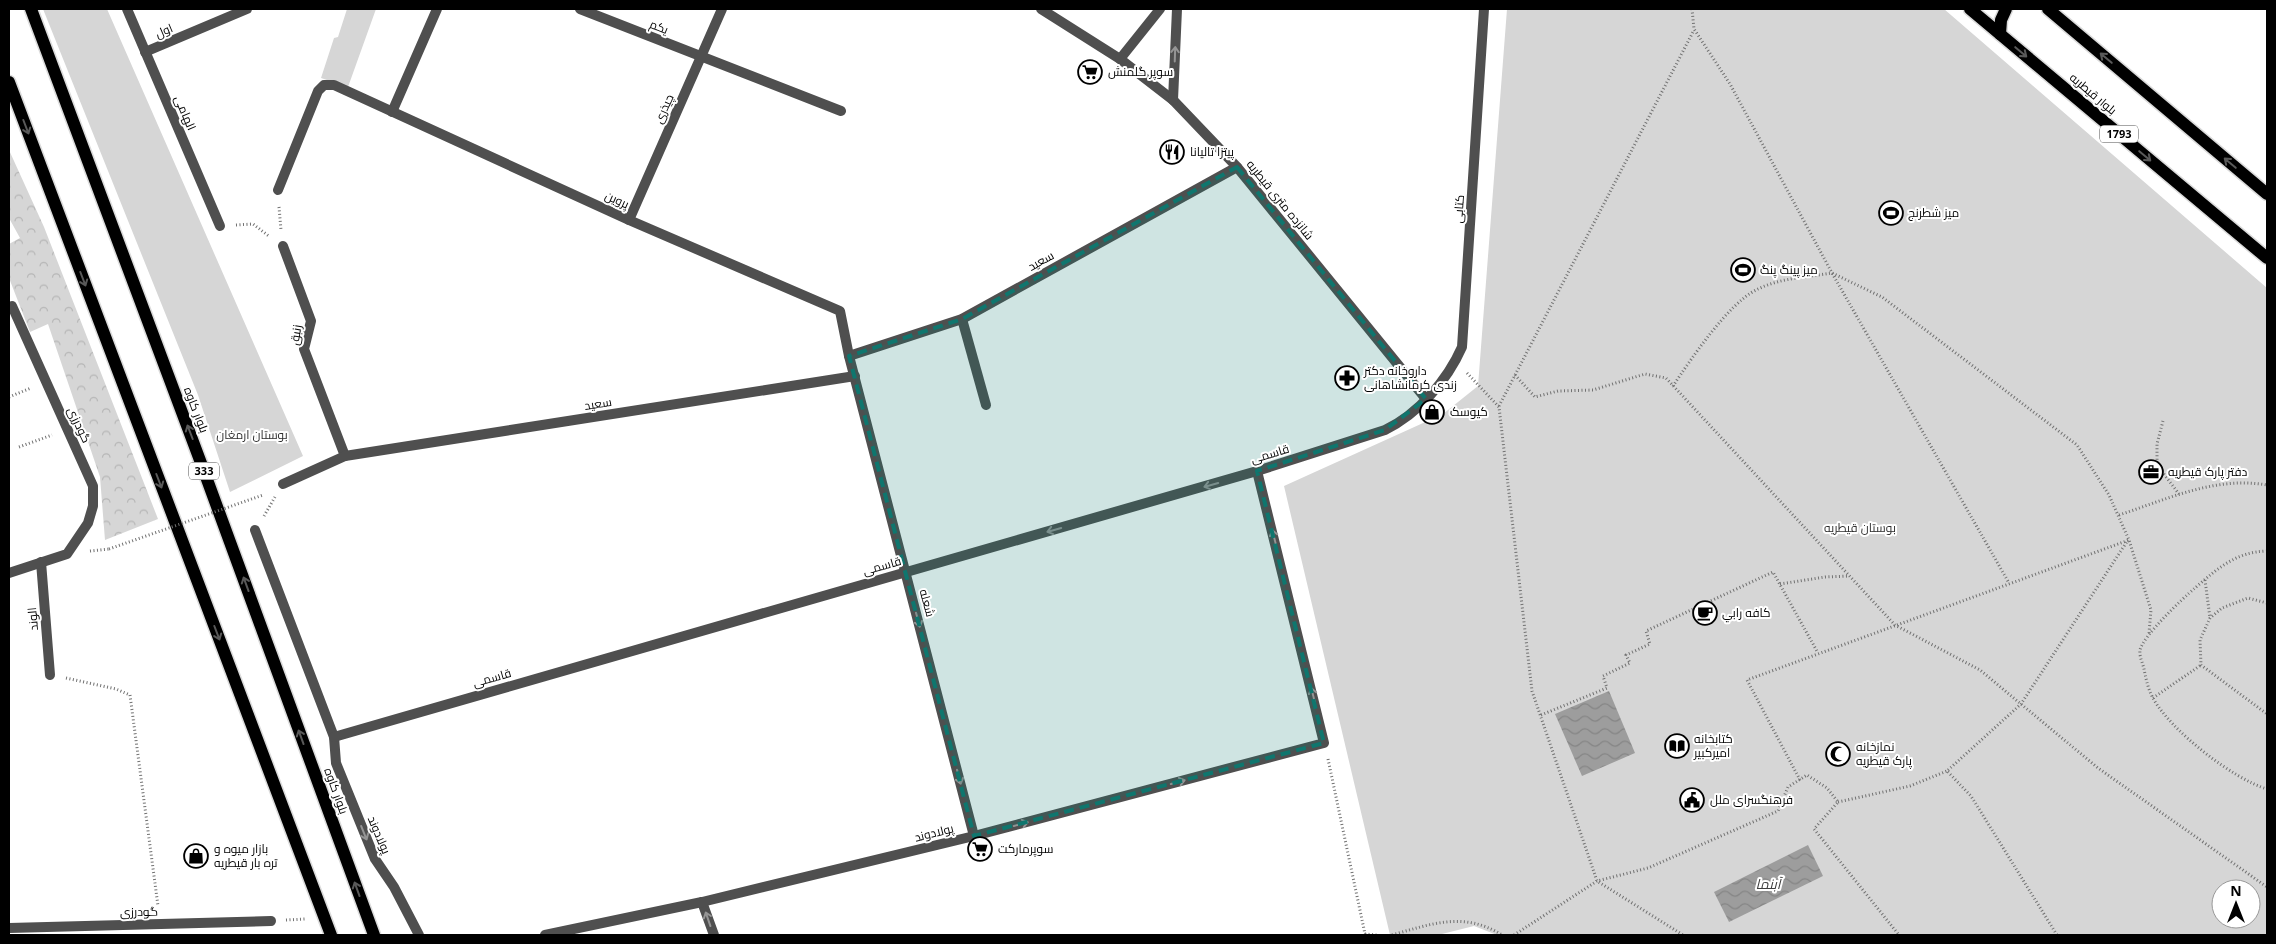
<svg xmlns="http://www.w3.org/2000/svg" width="2276" height="944" font-family="'Noto Sans',Cairo,sans-serif">
<style>
.green{fill:#d6d6d6;fill-rule:evenodd}
.forest{fill:url(#forest-crowns)}
.water{fill:url(#water-waves)}
.lines{fill:none;stroke-linecap:round;stroke-linejoin:round}
.primary-casing{stroke:#dbdbdb;stroke-width:15}
.path{stroke:#717171;stroke-width:3;stroke-dasharray:1 2.5;stroke-linecap:butt}
.street{stroke:#4f4f4f;stroke-width:10}
.primary{stroke:#000;stroke-width:12}
.path-bridge{stroke:#717171;stroke-width:3;stroke-dasharray:1 2.5;stroke-linecap:butt}
.oneway{stroke:#595959}
.oneway2{stroke:#959595}
.marked{fill:#0f766e;fill-opacity:0.2;stroke:#0f766e;stroke-width:4;stroke-dasharray:10 6;stroke-linejoin:round}
.labels{text-anchor:middle;stroke-width:4;stroke-linejoin:round;paint-order:stroke}
.shield{fill:#fff;stroke:#4c4c4c;stroke-width:1}
.shield-label{font-size:11px;font-weight:bold;fill:#000}
.street-label{font-size:12px;fill:#000;stroke:#fff}
.poi-label{font-size:12px;fill:#000;stroke:#fff;text-anchor:start}
.park-label{font-size:12px;fill:#2d2d2d;stroke:#fff}
.water-label{font-size:14px;font-style:italic;fill:#3e3e3e;stroke:#fff}
</style>
<defs>
<pattern id="forest-crowns" width="20" height="18" patternUnits="userSpaceOnUse" patternTransform="scale(1.25)"><rect width="20" height="18" fill="#d6d6d6"/><path d="M2 6a3 3 0 1 1 6 0M12 15a3 3 0 1 1 6 0" fill="none" stroke="#b6b6b6"/></pattern>
<pattern id="water-waves" width="16" height="10" patternUnits="userSpaceOnUse" patternTransform="scale(1.25)"><rect width="16" height="10" fill="#9d9d9d"/><path d="M0 5q4-4 8 0t8 0" fill="none" stroke="#858585"/></pattern>
</defs>
<rect width="100%" height="100%" fill="#fff"/>
<!-- green -->
<g class="green">
<path d="M43,9H107L303,456L230,492L198,395Z"/>
<path d="M347,9H376L348,87L321,78L334,38L338,37Z"/>
<path d="M1507,9H1944L2267,288V935H1497L1474,926L1438,935H1390L1284,486L1443,414L1478,386ZM2221,889H2251V919H2221Z"/>
</g>
<!-- forest -->
<path class="forest" d="M9,150L44,227L158,519L105,540L100,477L48,324L30,332L9,278V244L20,238L9,218Z"/>
<!-- water -->
<g class="water">
<path d="M1609,691L1635,753L1582,776L1555,714Z"/>
<path d="M1808,845L1823,876L1729,922L1714,892Z"/>
</g>
<g class="lines">
<!-- primary casing -->
<g class="primary-casing">
<g id="primary">
<path d="M31,9L201,463L374,935"/>
<path d="M1970,9L2267,258"/>
<path d="M2048,9L2267,194"/>
<path d="M2000,34L2001,20L2006,9"/>
<path d="M9,82L331,935"/>
</g>
</g>
<!-- path -->
<g class="path">
<path d="M1692,9L1694,29L1730,84L1832,273L1882,297L2077,445L2109,495L2129,540L2151,610L2149,633"/>
<path d="M279,207L281,230"/>
<path d="M236,225L253,224L270,237"/>
<path d="M1467,373L1499,407L1532,691L1597,881L1683,935"/>
<path d="M1515,375L1535,397L1558,391L1593,390L1645,374L1666,378L1895,625L1980,670L2098,768L2267,887"/>
<path d="M1673,386C1691,359 1728,304 1756,290C1779,278 1807,277 1832,273L2009,583"/>
<path d="M9,397L31,388"/>
<path d="M1499,406L1694,30"/>
<path d="M2163,421L2157,444V465L2179,494"/>
<path d="M19,447L52,435"/>
<path d="M2119,515C2168,499 2215,476 2267,485"/>
<path d="M264,516L275,497"/>
<path d="M90,551L109,549"/>
<path d="M2267,551C2236,552 2218,568 2195,588C2182,599 2143,636 2140,650C2139,656 2143,664 2144,669C2146,679 2148,689 2153,698C2170,730 2233,779 2267,789"/>
<path d="M2205,580L2210,618"/>
<path d="M1780,584L1825,577L1849,576"/>
<path d="M2267,603L2248,598L2222,608L2210,618L2200,640L2201,665L2267,714"/>
<path d="M66,678L116,689L130,695L158,906"/>
<path d="M2153,698L2201,665"/>
<path d="M1541,715L1607,688L1603,676L1630,663L1626,655L1650,644L1646,631L1773,572L1818,653"/>
<path d="M1328,759L1365,934L1363,935"/>
<path d="M1800,780L1747,680L2129,540"/>
<path d="M1838,802L1910,786L1947,771"/>
<path d="M286,920L305,919"/>
<path d="M1365,934L1377,935"/>
<path d="M1392,935C1431,924 1464,911 1502,935"/>
<path d="M1514,935L1597,881L1648,868L1778,811L1788,787L1807,775L1827,788L1838,802L1814,829L1899,935"/>
<path d="M2057,935L1971,796L1947,771L2021,704L2128,540"/>
</g>
<!-- street -->
<g class="street">
<path d="M127,9L220,226"/>
<path d="M580,9L841,111"/>
<path d="M1041,9L1120,59L1173,100L1237,167L1426,399"/>
<path d="M145,52L247,9"/>
<path d="M1120,59L1160,9"/>
<path d="M1173,100L1177,9"/>
<path d="M392,112L437,9"/>
<path d="M278,190L318,91L324,85H334L629,220L840,311L849,356L974,836"/>
<path d="M629,220L722,9"/>
<path d="M283,246L311,321L304,349L345,456"/>
<path d="M962,319L986,405"/>
<path d="M849,356L962,319L1237,167"/>
<path d="M283,484L345,456L855,376"/>
<path d="M255,530L334,737L336,763L375,859L394,887L419,935"/>
<path d="M41,562L50,675"/>
<path d="M9,573L67,554L88,523L93,506V486L12,306"/>
<path d="M334,737L1257,471L1385,430C1418,414 1447,381 1462,347L1484,9"/>
<path d="M702,902L714,935"/>
<path d="M9,928L271,921"/>
<path d="M545,935L702,902L974,836L1324,743L1257,471"/>
</g>
<!-- primary -->
<use href="#primary" class="primary"/>
<!-- path-bridge -->
<path class="path-bridge" d="M109,549L263,495"/>
</g>
<!-- one-way arrows -->
<defs><path id="oneway-shaft" d="M-6 0H5M1.5-3L5.5 0L1.5 3" fill="none" stroke-width="1.6" stroke-linecap="round" stroke-linejoin="round" transform="scale(1.25)"/></defs>
<g class="oneway">
<use href="#oneway-shaft" transform="translate(2021 52) rotate(40)"/>
<use href="#oneway-shaft" transform="translate(2106 58) rotate(-140)"/>
<use href="#oneway-shaft" transform="translate(26 127) rotate(69)"/>
<use href="#oneway-shaft" transform="translate(2145 156) rotate(40)"/>
<use href="#oneway-shaft" transform="translate(2230 163) rotate(-140)"/>
<use href="#oneway-shaft" transform="translate(83 279) rotate(69)"/>
<use href="#oneway-shaft" transform="translate(190 432) rotate(-111)"/>
<use href="#oneway-shaft" transform="translate(159 481) rotate(69)"/>
<use href="#oneway-shaft" transform="translate(246 584) rotate(-110)"/>
<use href="#oneway-shaft" transform="translate(217 633) rotate(69)"/>
<use href="#oneway-shaft" transform="translate(301 737) rotate(-110)"/>
<use href="#oneway-shaft" transform="translate(357 889) rotate(-110)"/>
</g>
<g class="oneway2">
<use href="#oneway-shaft" transform="translate(1175 54) rotate(-88)"/>
<use href="#oneway-shaft" transform="translate(1211 485) rotate(164)"/>
<use href="#oneway-shaft" transform="translate(1054 530) rotate(164)"/>
<use href="#oneway-shaft" transform="translate(1274 537) rotate(-104)"/>
<use href="#oneway-shaft" transform="translate(918 620) rotate(75)"/>
<use href="#oneway-shaft" transform="translate(1313 695) rotate(-104)"/>
<use href="#oneway-shaft" transform="translate(959 777) rotate(75)"/>
<use href="#oneway-shaft" transform="translate(1178 782) rotate(-15)"/>
<use href="#oneway-shaft" transform="translate(1021 824) rotate(-15)"/>
<use href="#oneway-shaft" transform="translate(364 833) rotate(68)"/>
<use href="#oneway-shaft" transform="translate(708 919) rotate(-109)"/>
</g>
<!-- marked area -->
<path class="marked" d="M1237,167L1426,399L1385,430L1257,471L1324,743L974,836L849,356L962,319Z"/>
<!-- icons -->
<defs>
<g id="supermarket-ring" transform="scale(1.25)"><circle r="9.5" fill="#fff" stroke="#000" stroke-width="1.5"/><path d="M-6-5.5h2.5l.6 2H6L4.5 2H-2.5L-4.4-4H-6ZM-1.5 3.2a1.3 1.3 0 1 0 .1 0ZM3 3.2a1.3 1.3 0 1 0 .1 0Z" fill="#000"/></g>
<g id="restaurant-ring" transform="scale(1.25)"><circle r="9.5" fill="#fff" stroke="#000" stroke-width="1.5"/><path d="M-5-6h1v4h1v-4h1v4h1v-4h1v5L-1.5 .5V6h-2V.5L-5-1ZM5-6V6H3V1.5H1.5Q1.5-4 5-6Z" fill="#000"/></g>
<g id="stadium-ring" transform="scale(1.25)"><circle r="9.5" fill="#fff" stroke="#000" stroke-width="1.5"/><path d="M0-5a6.5 5 0 1 0 0 10a6.5 5 0 1 0 0-10ZM-3.5-1.8h7v3.6h-7Z" fill="#000"/></g>
<g id="pharmacy-ring" transform="scale(1.25)"><circle r="9.5" fill="#fff" stroke="#000" stroke-width="1.5"/><path d="M-2-6h4v4h4v4h-4v4h-4v-4h-4v-4h4Z" fill="#000"/></g>
<g id="shop-ring" transform="scale(1.25)"><circle r="9.5" fill="#fff" stroke="#000" stroke-width="1.5"/><path d="M-5-2.5h2.3a2.7 3.5 0 0 1 5.4 0H5L5.5 6h-11ZM-1.5-2.5h3a1.5 2.3 0 0 0-3 0Z" fill="#000"/></g>
<g id="office-ring" transform="scale(1.25)"><circle r="9.5" fill="#fff" stroke="#000" stroke-width="1.5"/><path d="M-6-3h4V-5.5h4V-3h4V5H-6ZM-1-4.5V-3h2v-1.5ZM-6 0V1H6V0Z" fill="#000"/></g>
<g id="cafe-ring" transform="scale(1.25)"><circle r="9.5" fill="#fff" stroke="#000" stroke-width="1.5"/><path d="M-5.5-4.5H6V0H3Q3 3.5 0 3.5H-2.5Q-5.5 3.5-5.5 0ZM3-3.2v2h1.7v-2ZM-6 4.5H4V6H-6Z" fill="#000"/></g>
<g id="library-ring" transform="scale(1.25)"><circle r="9.5" fill="#fff" stroke="#000" stroke-width="1.5"/><path d="M-6-4Q-3-5.5-.7-3.5V5Q-3 3-6 4ZM6-4Q3-5.5 .7-3.5V5Q3 3 6 4Z" fill="#000"/></g>
<g id="mosque-ring" transform="scale(1.25)"><circle r="9.5" fill="#fff" stroke="#000" stroke-width="1.5"/><path d="M3.5-4.9A6 6 0 1 0 3.5 4.9A5 5 0 1 1 3.5-4.9Z" fill="#000"/></g>
<g id="civic-ring" transform="scale(1.25)"><circle r="9.5" fill="#fff" stroke="#000" stroke-width="1.5"/><path d="M-.6-6.5H3V-4.5H.6V-3L4-1V1h2V6H-6V1h2V-1L-.6-3ZM-1.2 2.5V6h2.4V2.5Z" fill="#000"/></g>
</defs>
<g fill-rule="evenodd">
<use href="#supermarket-ring" x="1090" y="72"/>
<use href="#restaurant-ring" x="1172" y="152"/>
<use href="#stadium-ring" x="1891" y="213"/>
<use href="#stadium-ring" x="1743" y="270"/>
<use href="#pharmacy-ring" x="1347" y="378"/>
<use href="#shop-ring" x="1432" y="412"/>
<use href="#office-ring" x="2151" y="472"/>
<use href="#cafe-ring" x="1705" y="613"/>
<use href="#library-ring" x="1677" y="746"/>
<use href="#mosque-ring" x="1838" y="754"/>
<use href="#civic-ring" x="1692" y="800"/>
<use href="#supermarket-ring" x="980" y="849"/>
<use href="#shop-ring" x="196" y="856"/>
</g>
<g class="labels">
<!-- shield labels -->
<g class="shield">
<rect x="2100" y="125.5" width="38" height="17" rx="4"/>
<rect x="189" y="462.5" width="30" height="17" rx="4"/>
</g>
<g class="shield-label">
<text x="2119" y="138">1793</text>
<text x="204" y="475">333</text>
</g>
<!-- street labels -->
<g class="street-label">
<text transform="translate(659 27) rotate(22)" y="4">یکم</text>
<text transform="translate(164 31) rotate(-23)" y="4">اول</text>
<text transform="translate(2093 94) rotate(40)" y="4">بلوار قیطریه</text>
<text transform="translate(664 109) rotate(-66)" y="4">چیذری</text>
<text transform="translate(185 113) rotate(67)" y="4">الهامی</text>
<text transform="translate(617 200) rotate(24)" y="4">پروین</text>
<text transform="translate(1280 200) rotate(51)" y="4">شانزده متری قیطریه</text>
<text transform="translate(1459 209) rotate(-86)" y="4">کتابی</text>
<text transform="translate(1041 261) rotate(-29)" y="4">سعید</text>
<text transform="translate(296 335) rotate(-81)" y="4">زنبق</text>
<text transform="translate(598 404) rotate(-9)" y="4">سعید</text>
<text transform="translate(196 410) rotate(69)" y="4">بلوار کاوه</text>
<text transform="translate(79 425) rotate(65)" y="4">گودرزی</text>
<text transform="translate(1270 454) rotate(-17)" y="4">قاسمی</text>
<text transform="translate(882 566) rotate(-16)" y="4">قاسمی</text>
<text transform="translate(927 603) rotate(75)" y="4">شعله</text>
<text transform="translate(33 619) rotate(-95)" y="4">الوند</text>
<text transform="translate(492 678) rotate(-16)" y="4">قاسمی</text>
<text transform="translate(336 791) rotate(70)" y="4">بلوار کاوه</text>
<text transform="translate(934 833) rotate(-14)" y="4">پولادوند</text>
<text transform="translate(379 835) rotate(67)" y="4">پولادوند</text>
<text transform="translate(139 912) rotate(-1)" y="4">گودرزی</text>
</g>
<!-- poi labels -->
<g class="poi-label">
<text x="1108" y="76">سوپر گلمنش</text>
<text x="1190" y="156">پیتزا تالیانا</text>
<text x="1908" y="217">میز شطرنج</text>
<text x="1760" y="274">میز پینگ پنگ</text>
<text x="1364" y="375">داروخانه دکتر<tspan x="1364" dy="14">زندی کرمانشاهانی</tspan></text>
<text x="1450" y="416">کیوسک</text>
<text x="2168" y="476">دفتر پارک قیطریه</text>
<text x="1722" y="617">كافه رابي</text>
<text x="1694" y="743">کتابخانه<tspan x="1694" dy="14">امیرکبیر</tspan></text>
<text x="1856" y="751">نمازخانه<tspan x="1856" dy="14">پارک قیطریه</tspan></text>
<text x="1710" y="804">فرهنگسرای ملل</text>
<text x="214" y="853">بازار میوه و<tspan x="214" dy="14">تره بار قیطریه</tspan></text>
<text x="998" y="853">سوپرمارکت</text>
</g>
<!-- park labels -->
<g class="park-label">
<text x="252" y="439">بوستان ارمغان</text>
<text x="1860" y="532">بوستان قیطریه</text>
</g>
<!-- water labels -->
<g class="water-label">
<text x="1768" y="889">آبنما</text>
</g>
</g>
<!-- border -->
<rect width="2276" height="944" fill="none" stroke="#000000" stroke-width="20"/>
<!-- north arrow -->
<g transform="translate(2236 904)"><circle r="24" fill="#ffffff" stroke="#999999"/>
<path d="M0-4L9 19L0 12L-9 19Z" fill="#000000"/>
<text y="-8" font-size="14" font-weight="bold" text-anchor="middle" fill="#000000">N</text>
</g>
</svg>
